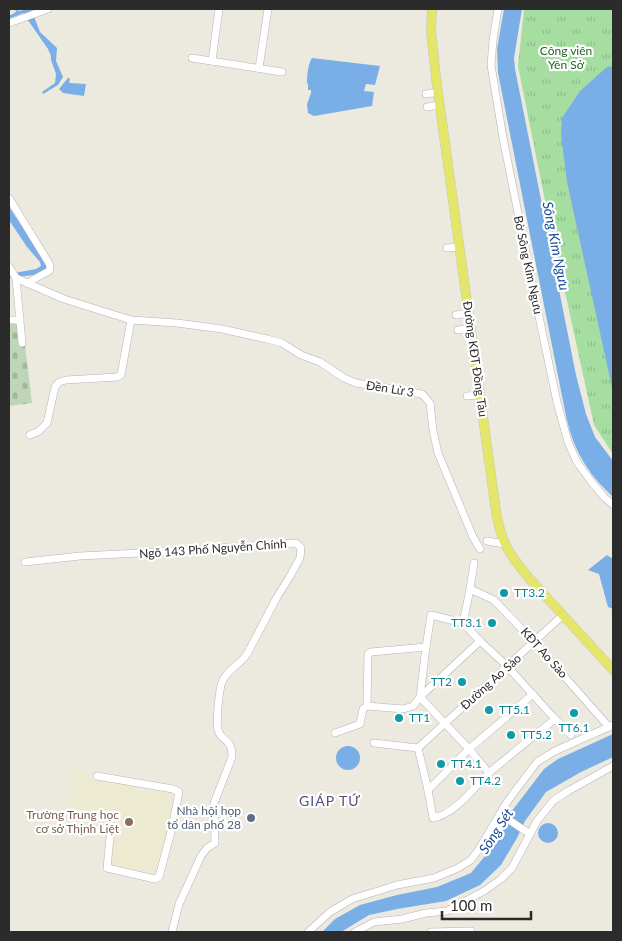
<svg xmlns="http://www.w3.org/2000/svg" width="622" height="941" font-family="Lato,sans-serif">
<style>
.education{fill:#ecead0}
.cemetery{fill:url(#cemetery-stones)}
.park{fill:url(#park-tufts)}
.water{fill:#7aaee6}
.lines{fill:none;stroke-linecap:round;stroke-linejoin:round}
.minor-casing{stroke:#b3b2be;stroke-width:8}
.major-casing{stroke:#c8c8c8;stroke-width:10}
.minor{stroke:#fff;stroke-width:7}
.major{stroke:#e4e66a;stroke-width:9}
.culture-dot{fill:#0f9aa8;stroke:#fff;stroke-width:2}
.service-dot{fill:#5c6f8a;stroke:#fff;stroke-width:2}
.education-dot{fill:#8d6e63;stroke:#fff;stroke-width:2}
.labels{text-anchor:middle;stroke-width:4.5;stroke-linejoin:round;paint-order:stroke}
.park-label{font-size:12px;fill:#206423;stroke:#fff}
.street-label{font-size:12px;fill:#2b2b2b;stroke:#fff}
.culture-label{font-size:12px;fill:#0d838f;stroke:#fff;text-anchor:start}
.service-label{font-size:12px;fill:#4e5e75;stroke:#fff;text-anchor:end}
.education-label{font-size:12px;fill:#785e54;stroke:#fff;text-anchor:end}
.water-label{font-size:14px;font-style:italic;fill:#184993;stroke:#fff}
.neighbourhood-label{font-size:14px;letter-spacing:1px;fill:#524f79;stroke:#fff}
</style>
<defs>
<pattern id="cemetery-stones" width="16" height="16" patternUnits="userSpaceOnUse" patternTransform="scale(1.25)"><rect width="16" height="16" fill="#bed5b7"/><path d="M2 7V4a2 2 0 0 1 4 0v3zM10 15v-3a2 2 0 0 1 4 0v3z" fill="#a3b79e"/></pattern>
<pattern id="park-tufts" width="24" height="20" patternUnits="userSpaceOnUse" patternTransform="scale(1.25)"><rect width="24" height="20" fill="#a5dea0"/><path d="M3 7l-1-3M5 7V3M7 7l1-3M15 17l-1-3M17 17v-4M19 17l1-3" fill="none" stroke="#8ebf8a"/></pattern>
</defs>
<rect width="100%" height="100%" fill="#eceadf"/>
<!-- education -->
<path class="education" d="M73,768L89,772L88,778L133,786L137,791L152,794L157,790L173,792L176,796L158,869L148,872L112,865L109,861L112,826L66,818Z"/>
<!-- cemetery -->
<path class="cemetery" d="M22,320L32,403L9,406V321Z"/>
<!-- park -->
<path class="park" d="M524,9H613V454L594,425L543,191L518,66Z"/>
<!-- water -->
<g class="water">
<path d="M15,9H17L18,11L31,9L40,32L57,48L56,61L63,77L58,85L43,94L42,92L55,83L56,74L51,60V56L48,49L23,13L9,19V16L16,12Z"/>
<path d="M504,9H522L514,58L515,69L576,375L586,414L595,437L613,461V497C605,489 595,480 589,470C576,452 569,432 565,411L498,73L497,49Z"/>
<path d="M312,58L380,66L375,85L366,84L364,91L374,92L372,106L314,116L308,113L307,104L311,93V90H308V84L307,83C307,75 308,64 312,58Z"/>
<path d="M613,66V392L567,182L561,135L562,118L580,91L607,67Z"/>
<path d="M68,78H70L69,83L86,84L84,96L63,93L59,89Z"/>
<path d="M9,207L46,262V270L41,274L9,278V274L36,269L41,266L40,262L27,247L9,220Z"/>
<path d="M607,555L613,559V609L608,607L599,574L588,570Z"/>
<path d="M613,734V757L581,772L546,792L525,821L517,838L501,865L480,885L446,901L397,909L369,915L341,932H322L335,919L360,905L397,895L437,887L471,873L485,856L501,832L508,816L544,769L558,759Z"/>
<circle cx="348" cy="758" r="12"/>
<circle cx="548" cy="833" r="10"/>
</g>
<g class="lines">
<!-- minor casing -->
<g class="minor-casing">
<g id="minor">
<path d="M498,9L493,40L491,65L503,138L534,293L557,402L568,442L577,462L593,484L604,497L613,505"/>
<path d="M9,23L48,9"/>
<path d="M192,58L282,72"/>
<path d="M212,61L219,9"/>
<path d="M259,68L268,9"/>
<path d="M426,94L438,92"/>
<path d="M427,107L440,105"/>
<path d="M9,198L50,265V269L49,271L27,283"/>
<path d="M447,248L459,247"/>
<path d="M9,267L16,278L27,283L64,299L131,320L177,323L222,329L267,339L282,343L301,355L320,362L344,378L356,383L422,394L430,403L433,430L438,453L473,537L480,549"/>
<path d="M16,278L22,343"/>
<path d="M456,315L468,313"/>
<path d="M9,320H20"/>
<path d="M458,330L470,328"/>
<path d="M467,396L479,395"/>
<path d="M30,435L39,431L47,423L55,387L59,382L66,380L117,377L121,375L131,320"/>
<path d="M487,541L505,544"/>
<path d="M25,562L80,556L140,553L296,543L301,548L300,558L289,578L277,597L247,654C241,664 228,669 223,680C219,687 216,722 218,730C221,742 232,737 232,757L214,803L215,843L207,848L201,856L186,889L179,904L172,932"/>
<path d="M470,589L494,600L534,642L609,727"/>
<path d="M463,623L470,589L474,563"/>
<path d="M420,697L426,647L431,615L463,623L480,641L507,666L555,719L571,735"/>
<path d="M420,697L469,749L489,773"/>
<path d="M367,706L368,654L371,652L426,647"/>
<path d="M335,733L360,724L363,709L367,706L403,709L413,706L420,697L480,641"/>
<path d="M374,743L418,748"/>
<path d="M418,748L428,790L433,818C457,813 472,789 489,773C511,754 533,737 555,719"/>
<path d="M418,748L563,615"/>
<path d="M97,776L173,789L179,792L172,828L159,877L155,879L107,868L111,828"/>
<path d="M428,790L469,749L533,694"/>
<path d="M500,814L530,834"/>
<path d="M308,932L330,912L352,899L397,885L434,878L458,868L471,860L479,849L507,802L537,762L555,751L613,725"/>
<path d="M355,932L374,922L402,919L426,913L447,911L484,891L501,879L512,868L537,821L554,800L568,791L613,766"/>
<path d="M431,932L471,931"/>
</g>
</g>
<!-- major casing -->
<g class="major-casing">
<path id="major" d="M432,9L431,31L436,78L494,497C496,512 498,528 505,543C510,556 520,567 529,578L613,670"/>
</g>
<!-- minor -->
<use href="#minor" class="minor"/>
<!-- major -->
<use href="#major" class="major"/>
</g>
<!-- markers -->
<g class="culture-dot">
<circle cx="504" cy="593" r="5"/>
<circle cx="492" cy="623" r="5"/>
<circle cx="462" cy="682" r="5"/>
<circle cx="489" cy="710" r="5"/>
<circle cx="574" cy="713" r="5"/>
<circle cx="399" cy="718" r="5"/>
<circle cx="511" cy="735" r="5"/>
<circle cx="441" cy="764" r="5"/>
<circle cx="460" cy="781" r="5"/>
</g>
<circle class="service-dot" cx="251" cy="818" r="5"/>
<circle class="education-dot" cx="129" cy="822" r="5"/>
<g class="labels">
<!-- park labels -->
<g class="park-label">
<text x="566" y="55">Công viên<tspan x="566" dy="14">Yên Sở</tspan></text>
</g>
<!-- street labels -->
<g class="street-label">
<text transform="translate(528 265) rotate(78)" y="4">Bờ Sông Kim Ngưu</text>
<text transform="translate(475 359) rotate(82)" y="4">Đường KĐT Đồng Tàu</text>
<text transform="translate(390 389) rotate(9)" y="4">Đền Lừ 3</text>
<text transform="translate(213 549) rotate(-4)" y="4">Ngõ 143 Phố Nguyễn Chính</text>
<text transform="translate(544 653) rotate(48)" y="4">KĐT Ao Sào</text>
<text transform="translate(491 682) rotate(-42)" y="4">Đường Ao Sào</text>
</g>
<!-- culture labels -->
<g class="culture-label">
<text x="514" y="597">TT3.2</text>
<text x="482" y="627" text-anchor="end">TT3.1</text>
<text x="452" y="686" text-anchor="end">TT2</text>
<text x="499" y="714">TT5.1</text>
<text x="409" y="722">TT1</text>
<text x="574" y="732" text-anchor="middle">TT6.1</text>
<text x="521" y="739">TT5.2</text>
<text x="451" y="768">TT4.1</text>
<text x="470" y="785">TT4.2</text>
</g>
<!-- service labels -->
<g class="service-label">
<text x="241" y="815">Nhà hội họp<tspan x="241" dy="14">tổ dân phố 28</tspan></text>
</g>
<!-- education labels -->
<g class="education-label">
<text x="119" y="819">Trường Trung học<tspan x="119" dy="14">cơ sở Thịnh Liệt</tspan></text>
</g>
<!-- water labels -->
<g class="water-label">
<text transform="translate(556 246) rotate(79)" y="5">Sông Kim Ngưu</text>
<text transform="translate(496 831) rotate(-57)" y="5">Sông Sét</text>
</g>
<!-- neighbourhood labels -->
<g class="neighbourhood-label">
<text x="330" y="806">GIÁP TỨ</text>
</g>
</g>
<!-- border -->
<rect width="622" height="941" fill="none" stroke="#2b2b2b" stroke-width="20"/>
<!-- scale -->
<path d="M442 911v8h89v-8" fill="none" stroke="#2b2b2b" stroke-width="2.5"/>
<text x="450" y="911" font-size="15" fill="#2b2b2b" stroke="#ffffff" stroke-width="4" paint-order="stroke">100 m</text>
</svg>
